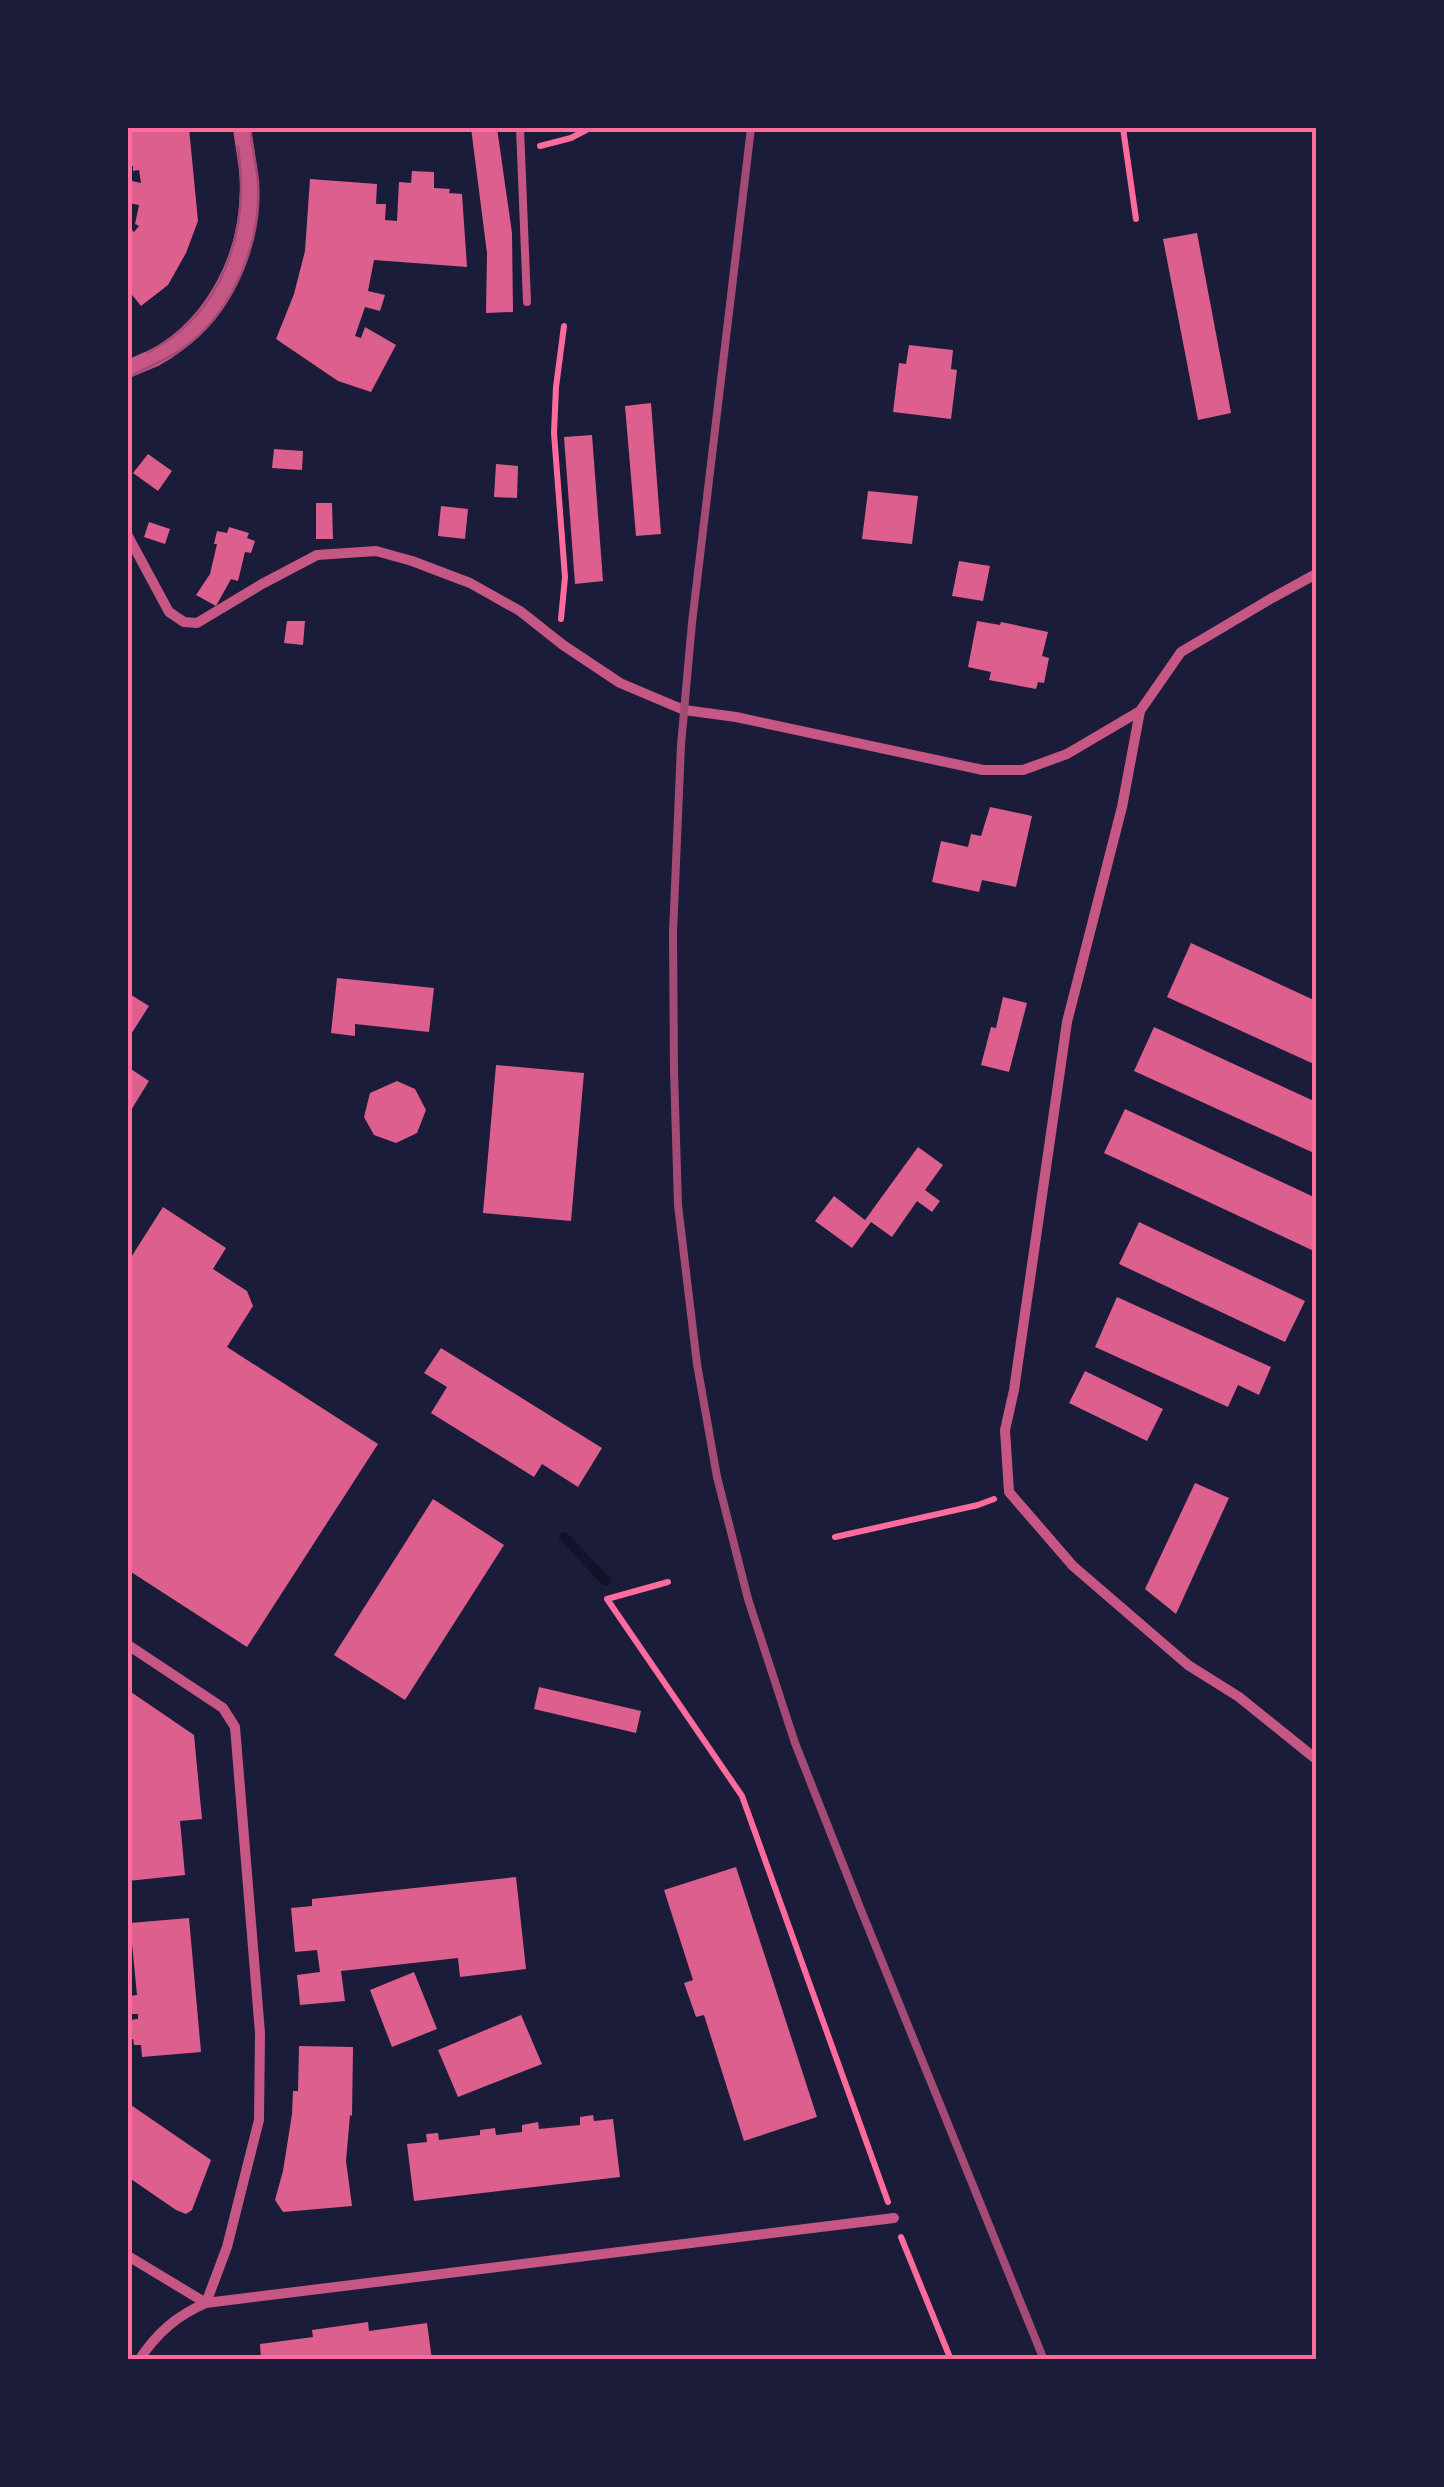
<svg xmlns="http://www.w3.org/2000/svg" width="1444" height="2487" font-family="Arial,sans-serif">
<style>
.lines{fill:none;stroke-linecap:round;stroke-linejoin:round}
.stream{stroke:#12122b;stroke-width:10}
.building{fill:#dd5f8e}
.path{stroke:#ff6b9d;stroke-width:6}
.service{stroke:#c65784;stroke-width:8}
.minor{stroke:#c65784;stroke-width:10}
.tertiary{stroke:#c65784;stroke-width:18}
.tram{stroke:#a44b75;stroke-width:2.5}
.rail{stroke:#a44b75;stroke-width:8}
.neatline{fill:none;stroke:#ff6b9d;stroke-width:4}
</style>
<rect width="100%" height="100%" fill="#1b1b3a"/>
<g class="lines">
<!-- stream -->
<path class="stream" d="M564,1537L606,1581"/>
</g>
<!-- building -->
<g class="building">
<path d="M128,128H189L198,221L186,253L168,285L141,306L128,290V226L134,232L139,226L135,224L139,205L128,203V180L141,183L139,170L133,171V166H128Z"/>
<path d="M471,128H497L512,233L513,312L486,313L487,253Z"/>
<path d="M412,171L434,172V188L450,189L449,193L462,194L467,267L374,260L368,291L385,295L380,311L365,307L355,336L361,338L365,327L396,345L371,392L338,381L276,339L294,294L305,251L310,179L377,184L376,204H386L385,220L397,221L399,182L411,183Z"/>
<path d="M1197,233L1231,413L1198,420L1163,239Z"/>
<path d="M909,345L953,350L951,369L957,370L951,419L893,412L899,363L906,364Z"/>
<path d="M651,403L661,534L636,536L625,406Z"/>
<path d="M592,435L603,581L575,584L564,437Z"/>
<path d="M274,449L303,451L302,470L272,468Z"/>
<path d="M148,454L172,471L158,491L133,473Z"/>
<path d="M496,464L518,466L517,498L494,497Z"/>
<path d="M868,491L918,496L912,544L862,539Z"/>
<path d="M316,503H332L333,539H316Z"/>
<path d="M441,506L468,509L465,539L438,536Z"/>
<path d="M149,522L170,529L165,544L144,537Z"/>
<path d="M229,527L249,533L247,538L255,541L251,553L245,552L238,581L231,579L216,606L196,595L210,574L217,544H214L217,531L227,533Z"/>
<path d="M959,561L990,566L983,601L952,596Z"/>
<path d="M287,621H305L303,645L284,643Z"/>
<path d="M977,621L1000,625L1001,622L1048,632L1042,656L1049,658L1044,683L1038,682L1036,689L989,680L991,672L968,667Z"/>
<path d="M990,807L1032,816L1016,887L982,880L979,892L932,882L941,841L968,847L971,834L981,836Z"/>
<path d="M1191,943L1316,1001V1065L1167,997Z"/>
<path d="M337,978L434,988L429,1032L355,1024V1036L331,1033Z"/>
<path d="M128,993L149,1006L128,1039Z"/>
<path d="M1003,997L1027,1003L1009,1072L981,1065L991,1027L996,1028Z"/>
<path d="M1154,1027L1316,1102V1154L1134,1071Z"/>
<path d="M496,1065L584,1073L571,1221L483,1213Z"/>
<path d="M128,1067L149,1081L128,1115Z"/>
<path d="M397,1081L415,1089L426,1110L417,1133L396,1143L374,1135L364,1117L370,1093Z"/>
<path d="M1125,1109L1316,1198V1252L1104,1153Z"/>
<path d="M918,1147L943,1165L925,1190L940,1201L932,1212L917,1201L892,1237L871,1222L852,1248L815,1221L834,1196L865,1220Z"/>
<path d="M163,1207L226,1248L213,1269L247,1291L253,1306L227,1347L378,1444L247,1647L128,1570V1262Z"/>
<path d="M1139,1222L1305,1301L1285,1342L1119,1264Z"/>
<path d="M1117,1297L1271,1367L1259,1395L1238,1385L1228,1407L1095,1347Z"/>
<path d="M441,1348L602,1448L578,1487L542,1464L534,1477L431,1413L447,1387L424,1373Z"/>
<path d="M1085,1371L1163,1409L1147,1441L1069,1403Z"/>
<path d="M1195,1483L1229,1498L1176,1614L1145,1589Z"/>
<path d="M433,1499L504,1545L405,1700L334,1655Z"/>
<path d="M539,1687L641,1711L636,1733L534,1709Z"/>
<path d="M128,1690L194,1735L202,1819L180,1821L185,1875L128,1881Z"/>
<path d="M736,1867L817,2117L744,2141L704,2015L696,2017L684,1983L693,1980L664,1890Z"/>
<path d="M516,1877L526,1969L460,1977L458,1958L341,1971L345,2001L300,2005L297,1975L320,1972L317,1950L295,1952L291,1908L312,1906V1899Z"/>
<path d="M189,1918L201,2052L142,2057L141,2045H134L133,2039H128V2020L138,2019V2014H130L129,1996L137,1995L130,1923Z"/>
<path d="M414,1972L437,2029L392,2047L370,1990Z"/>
<path d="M521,2015L542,2064L458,2097L438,2050Z"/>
<path d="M299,2046L353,2047L352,2116L350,2115L346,2161L352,2206L283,2212L275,2200L283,2171L292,2114L293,2091H298Z"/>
<path d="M128,2103L211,2160L192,2210L186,2214L176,2210L128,2177Z"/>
<path d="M593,2115L594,2121L613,2119L620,2177L414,2201L407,2144L427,2142L426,2134L438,2133L439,2140L480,2135V2130L495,2128L496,2135L522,2132V2125L538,2122L539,2129L580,2125V2117Z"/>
<path d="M368,2322L369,2331L427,2323L432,2360H261L260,2344L313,2337L312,2330Z"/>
</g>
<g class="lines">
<!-- path -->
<g class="path">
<path d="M1123,128L1136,219"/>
<path d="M540,146L571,138L590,128"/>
<path d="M561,619L565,577L554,433L556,387L564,326"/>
<path d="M835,1537L978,1505L994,1499"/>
<path d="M668,1582L607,1599L742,1796L888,2202"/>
<path d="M901,2237L951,2360"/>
</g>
<!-- service -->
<path class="service" d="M520,128L527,302"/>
<!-- minor -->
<g class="minor">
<path d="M128,536L169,612L184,622L197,623L262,584L317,555L376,551L412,561L470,583L520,611L563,645L620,683L684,710L736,717L983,770H1023L1067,754L1140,711"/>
<path d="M1316,574L1272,598L1181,652L1140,711L1122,807L1067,1022L1014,1390L1005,1430L1009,1492L1073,1566L1188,1665L1239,1697L1316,1759"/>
<path d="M128,1645L223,1708L235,1727L260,2033L259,2120L227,2247L206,2303C176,2316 157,2333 139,2360"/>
<path d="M128,2256L206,2303L894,2218"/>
</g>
<!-- tertiary -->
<path class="tertiary" d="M128,369C137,365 147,361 156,357C218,322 251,251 249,181C248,163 244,145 242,128"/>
<!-- tram -->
<g class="tram">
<path d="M148,352C226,313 250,227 238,147"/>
<path d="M128,377C149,367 171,358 190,343C235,307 262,240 258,182C256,164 252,146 250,128"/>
</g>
<!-- rail -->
<path class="rail" d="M751,128L692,623L681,745L673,933L674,1071L678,1205L697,1364L717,1477L748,1599L795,1743L861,1910L1044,2360"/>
</g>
<!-- border -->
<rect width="1444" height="2487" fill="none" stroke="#1b1b3a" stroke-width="260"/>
<rect x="130" y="130" width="1184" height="2227" class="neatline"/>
</svg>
